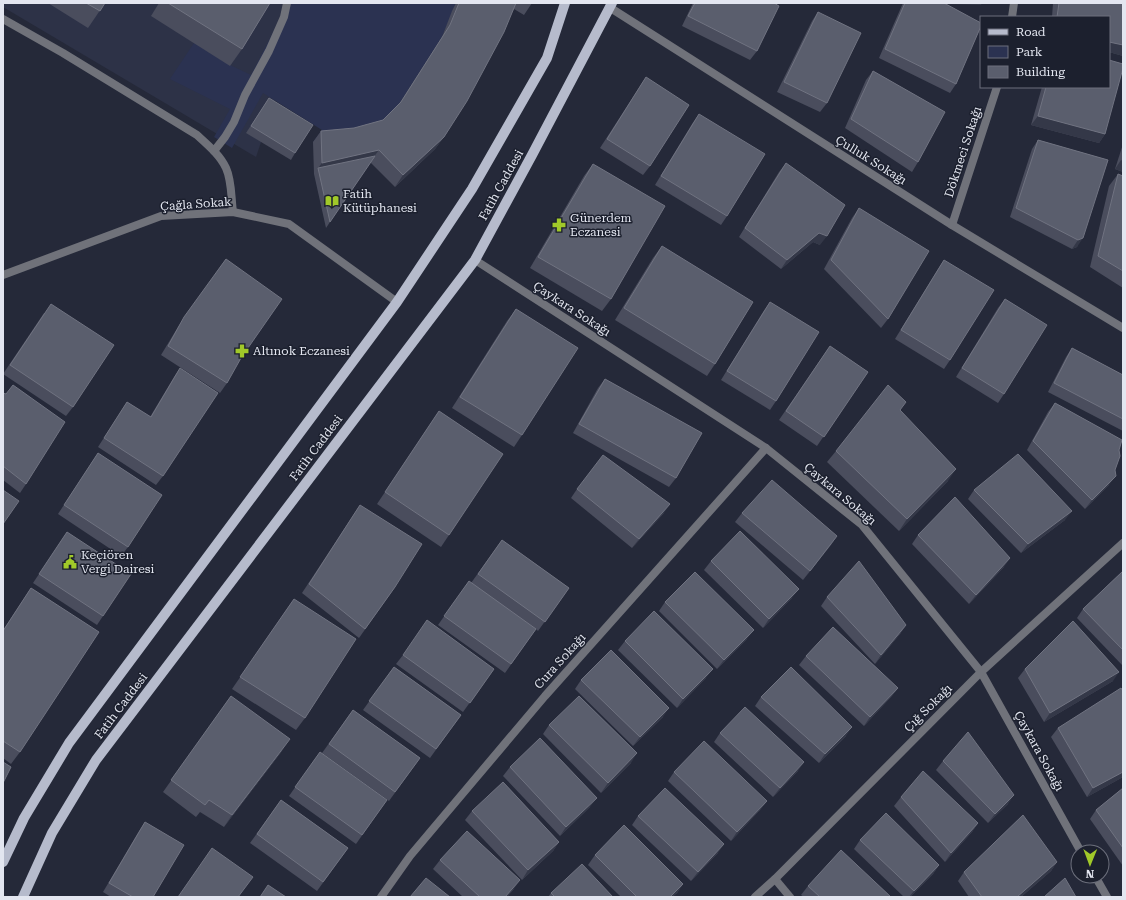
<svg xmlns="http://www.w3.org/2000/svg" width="1126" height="900" font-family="'Roboto Serif',serif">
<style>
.built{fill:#2d3247}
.green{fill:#2b3251}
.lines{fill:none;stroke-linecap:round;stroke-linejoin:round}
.service{stroke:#70727a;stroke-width:8}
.minor{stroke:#70727a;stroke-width:8}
.primary{stroke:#b6bbcc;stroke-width:10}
.wall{fill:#4a4d5d}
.shaded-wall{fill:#343848}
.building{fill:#5a5e6d;stroke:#707381}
.labels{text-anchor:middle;stroke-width:3;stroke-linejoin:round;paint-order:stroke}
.street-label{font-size:12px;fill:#e3e6f0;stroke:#1c202e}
.poi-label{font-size:12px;fill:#e3e6f0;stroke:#1c202e;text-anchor:start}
</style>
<rect width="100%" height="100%" fill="#252939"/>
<!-- built -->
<path class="built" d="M3,3H308L256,157L3,7Z"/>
<!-- green -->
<path class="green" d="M285,3H456L442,37L393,114L375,132L313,142L322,130L263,93L232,148L214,137L230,109L170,79L194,43L230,65L251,75L283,13Z"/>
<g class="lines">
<!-- service -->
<g class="service">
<path d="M3,19L63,53L197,135C208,145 220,155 226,168C232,181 231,198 233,212"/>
<path d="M214,151L225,137L234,122L245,95L269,51L284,17L287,3"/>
</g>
<!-- minor -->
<g class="minor">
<path d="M609,7L952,225L1123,328"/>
<path d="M1012,17L1014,3"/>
<path d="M952,225L997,87"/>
<path d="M475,260L766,448L862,525L981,672L1081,852"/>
<path d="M3,275L161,216L233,212L289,224L397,302"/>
<path d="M1095,876L1107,897"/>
<path d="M775,879L790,897"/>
<path d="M381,897L410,856L545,696L766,448"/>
<path d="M755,897L775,879L981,672L1123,543"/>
</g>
<!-- primary -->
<g class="primary">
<path d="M3,862L24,818L69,743L397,302L472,189L547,58L565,3"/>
<path d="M23,897L52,833L96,760L475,260L532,155L612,3"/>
</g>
</g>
<!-- wall -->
<g class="wall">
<path d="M48,3H105L88,28Z"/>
<path d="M159,3H270L242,49L230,66L151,16Z"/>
<path d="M456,3H532L524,15L514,9L444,137L435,149L395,187L370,162L326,228L314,174L313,142L321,131L354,128L383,120L399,104L442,37L452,11Z"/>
<path d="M693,3H774L757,51L750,60L682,26Z"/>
<path d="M903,3H944L956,84L950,93L879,58Z"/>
<path d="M1053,3H1123V56L1109,52V17H1052Z"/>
<path d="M818,12L827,103L820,112L777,92L812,21Z"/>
<path d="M873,71L918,162L912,172L845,128L866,80Z"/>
<path d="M646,77L650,166L643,175L600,148Z"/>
<path d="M1042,87H1109L1105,134L1099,143L1031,125Z"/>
<path d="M269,98L295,153L291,160L246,133Z"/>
<path d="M699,114L727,216L721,225L655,185L692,124Z"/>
<path d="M1038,140L1108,160L1077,247L1072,249L1010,217L1032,149Z"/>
<path d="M1123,144V172L1115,169Z"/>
<path d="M786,163L820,245L813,242L781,269L739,237L779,172Z"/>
<path d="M593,164L611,299L602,311L530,268L584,176Z"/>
<path d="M1118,174L1123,176V288L1090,267L1109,186Z"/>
<path d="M859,208L888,319L881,328L824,269L852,218Z"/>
<path d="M662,246L715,364L707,376L615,320L653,258Z"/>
<path d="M226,259L240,358L227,383L220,393L161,355L178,327Z"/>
<path d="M944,260L950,360L944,369L895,339L938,269Z"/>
<path d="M1005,299L1004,394L998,403L956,377L998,308Z"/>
<path d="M770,302L776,401L770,410L721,380L763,312Z"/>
<path d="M516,309L522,435L514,447L452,408L507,321Z"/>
<path d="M44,313L73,407L66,416L3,374Z"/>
<path d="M830,346L868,372L817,446L779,420Z"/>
<path d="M1072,348L1123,375V431L1048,392L1066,357Z"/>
<path d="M180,368L163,476L156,485L98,447L127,402L150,417L174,377Z"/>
<path d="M605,379L676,478L669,487L573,433L598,388Z"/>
<path d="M3,393L26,484L20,493L3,480Z"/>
<path d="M1055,403L1109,485L1085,509L1027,450L1048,412Z"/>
<path d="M900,410L948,481L899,531L827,462L836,451Z"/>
<path d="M439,411L449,535L441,547L377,504Z"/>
<path d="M98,453L128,547L121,556L58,514Z"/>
<path d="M577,489L664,513L632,548L571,498Z"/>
<path d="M974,490L1065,520L1021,553L968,499Z"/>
<path d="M360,505L395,587L359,638L302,593Z"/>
<path d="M742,513L837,536L831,545L803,580L735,522Z"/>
<path d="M67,532L103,616L97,625L33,583Z"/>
<path d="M918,535L1004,567L969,604L912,544Z"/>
<path d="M502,540L569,588L538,631L536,629L505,673L438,625L469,581L471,583Z"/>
<path d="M711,561L792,598L763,628L704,570Z"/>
<path d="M1123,571V666L1077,618L1083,609Z"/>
<path d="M31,588L20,752L11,764L3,758V630Z"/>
<path d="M827,597L906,625L900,634L875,664L821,606Z"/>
<path d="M294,599L305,718L296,730L232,689Z"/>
<path d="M665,602L747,639L717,669L659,611Z"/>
<path d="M625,641L706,678L677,708L618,650Z"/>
<path d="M403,655L494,669L463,712L396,664Z"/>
<path d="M806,656L898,688L891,697L864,726L799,665Z"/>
<path d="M394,667L461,715L430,758L363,710Z"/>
<path d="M1025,669L1113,681L1044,722L1018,678Z"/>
<path d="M581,680L663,717L633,746L575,689Z"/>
<path d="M1123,691V777L1087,797L1051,737L1058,728Z"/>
<path d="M231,696L282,751L224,827L200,812L196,817L163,792Z"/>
<path d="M761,697L846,736L819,763L755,706Z"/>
<path d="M353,710L420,758L389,801L322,753Z"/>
<path d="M549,725L631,763L601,793L543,734Z"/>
<path d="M720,733L798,771L773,797L714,742Z"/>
<path d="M320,752L387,800L356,844L289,796Z"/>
<path d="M943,761L1008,804L988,823L936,770Z"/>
<path d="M510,767L590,807L560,836L503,776Z"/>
<path d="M674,772L767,801L760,810L731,841L668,781Z"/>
<path d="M1123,788V866L1090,819L1096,810Z"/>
<path d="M901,797L978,823L972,832L945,862L894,806Z"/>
<path d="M281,800L348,848L317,891L250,843Z"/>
<path d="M472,811L559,842L553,851L522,880L465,820Z"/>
<path d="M638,816L718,853L691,881L632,825Z"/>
<path d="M145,822L153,897H111L103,892L139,831Z"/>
<path d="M860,840L939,865L933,874L910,897H904L854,849Z"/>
<path d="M595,855L683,884L677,893L672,897H621L588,865Z"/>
<path d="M440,860L514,889L507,897H463L433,869Z"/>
<path d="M1057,862L1051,871L1021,897H969L958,881L964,872Z"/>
<path d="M808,886L891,897H804L801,895Z"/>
<path d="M551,893L613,897H548Z"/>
</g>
<!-- shaded-wall -->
<g class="shaded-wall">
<path d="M945,3H982L981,5L947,4Z"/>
<path d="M1109,42L1123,45V56L1109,52Z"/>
<path d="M1038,116L1105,134L1099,143L1031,125Z"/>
<path d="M444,137L435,149L395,187L403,175Z"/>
<path d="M379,150L370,162L318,168L322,163Z"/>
<path d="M1121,160L1123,161V172L1115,169Z"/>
<path d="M819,233L827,236L820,245L813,242L781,269L787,260Z"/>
<path d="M1083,238L1077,247L1072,249L1078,240Z"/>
<path d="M956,469L948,481L899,531L907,519Z"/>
<path d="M1116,476L1109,485L1085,509L1092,500Z"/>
<path d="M670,504L664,513L632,548L639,539Z"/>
<path d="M1072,511L1065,520L1021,553L1028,544Z"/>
<path d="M837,536L831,545L803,580L810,571Z"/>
<path d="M1010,558L1004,567L969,604L976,595Z"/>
<path d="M799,589L792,598L763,628L769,619Z"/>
<path d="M906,625L900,634L875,664L881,655Z"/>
<path d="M754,630L747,639L717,669L724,660Z"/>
<path d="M713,669L706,678L677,708L683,699Z"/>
<path d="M1119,672L1113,681L1044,722L1050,713Z"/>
<path d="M898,688L891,697L864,726L870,717Z"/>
<path d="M669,708L663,717L633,746L640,737Z"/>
<path d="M852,727L846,736L819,763L825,754Z"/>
<path d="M290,739L282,751L224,827L232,815Z"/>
<path d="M637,753L631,763L601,793L608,783Z"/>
<path d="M804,762L798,771L773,797L780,788Z"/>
<path d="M1123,772V777L1087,797L1093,788Z"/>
<path d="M1014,795L1008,804L988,823L995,814Z"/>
<path d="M597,798L590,807L560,836L566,827Z"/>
<path d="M767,801L760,810L731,841L737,832Z"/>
<path d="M978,823L972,832L945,862L951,853Z"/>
<path d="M559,842L553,851L522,880L528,870Z"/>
<path d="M724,844L718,853L691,881L698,872Z"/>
<path d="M1057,862L1051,871L1021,897H1017Z"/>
<path d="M939,865L933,874L910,897H909L914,891Z"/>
<path d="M520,880L514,889L507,897H505Z"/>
<path d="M683,884L677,893L672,897H670Z"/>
</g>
<!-- building -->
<g class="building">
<path d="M86,3H105L100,11Z"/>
<path d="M168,3H270L242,49Z"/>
<path d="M459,3H516L504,32L467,101L444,137L403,175L379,150L322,163L321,131L354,128L383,120L401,102L450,25Z"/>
<path d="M695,3H774L779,6L757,51L688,16Z"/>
<path d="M905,3H944L981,23V26L956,84L885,49Z"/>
<path d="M1059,3H1123V45L1109,42V17H1057Z"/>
<path d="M818,12L861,33L827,103L784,82Z"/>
<path d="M1109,60L1123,64V68L1105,134L1038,116L1046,87H1109Z"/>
<path d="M873,71L945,112L918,162L851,119Z"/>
<path d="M646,77L689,105L650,166L607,139Z"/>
<path d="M269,98L313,125L295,153L251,126Z"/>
<path d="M699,114L765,154L727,216L661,176Z"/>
<path d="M1038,140L1108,160L1083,238L1078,240L1016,208Z"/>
<path d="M375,156L330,222L318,168Z"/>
<path d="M786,163L845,205L827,236L819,233L787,260L745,228Z"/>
<path d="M593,164L665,206L611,299L538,257Z"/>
<path d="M1118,174L1123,176V271L1098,256Z"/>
<path d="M859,208L929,251L888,319L831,260Z"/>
<path d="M662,246L753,302L715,364L624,308Z"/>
<path d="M226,259L282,299L241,358L227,383L168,346L184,317Z"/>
<path d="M944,260L994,290L950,360L901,330Z"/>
<path d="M1005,299L1047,325L1004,394L962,368Z"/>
<path d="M770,302L819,332L776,401L727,371Z"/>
<path d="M51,304L114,345L73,407L10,365Z"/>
<path d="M516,309L578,348L522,435L460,397Z"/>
<path d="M830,346L868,372L824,437L786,411Z"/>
<path d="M1072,348L1123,375V419L1054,383Z"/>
<path d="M180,368L218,393L163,476L104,438L127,402L151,417Z"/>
<path d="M605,379L702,433L676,478L579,424Z"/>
<path d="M13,385L65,422L26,484L3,466V393L6,394Z"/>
<path d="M888,385L906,402L900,410L956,469L907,519L836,451Z"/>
<path d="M1055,403L1122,440L1119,450L1120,456L1115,470L1116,476L1092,500L1033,441Z"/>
<path d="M439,411L503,454L449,535L385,492Z"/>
<path d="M98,453L162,495L128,547L64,505Z"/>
<path d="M1018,454L1072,511L1028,544L974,490Z"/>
<path d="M603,455L670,504L639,539L577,489Z"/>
<path d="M772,480L837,536L810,571L742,513Z"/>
<path d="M3,490L19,501L3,524Z"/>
<path d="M955,497L1010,558L976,595L918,535Z"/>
<path d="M360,505L422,544L395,587L365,629L309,584Z"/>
<path d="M740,531L799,589L769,619L711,561Z"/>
<path d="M67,532L131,574L103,616L39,574Z"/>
<path d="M502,540L569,588L545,622L478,574Z"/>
<path d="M859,561L906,625L881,655L827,597Z"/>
<path d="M1123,571V650L1083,609Z"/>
<path d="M695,572L754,630L724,660L665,602Z"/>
<path d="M469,581L536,629L511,664L444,616Z"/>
<path d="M31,588L99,632L20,752L3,741V631Z"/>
<path d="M294,599L356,639L305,718L240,677Z"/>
<path d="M654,611L713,669L683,699L625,641Z"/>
<path d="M427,620L494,669L470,703L403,655Z"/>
<path d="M1073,621L1119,672L1050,713L1025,669Z"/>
<path d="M833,627L898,688L870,717L806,656Z"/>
<path d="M611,650L669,708L640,737L581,680Z"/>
<path d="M394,667L461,715L436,749L369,701Z"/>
<path d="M791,667L852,727L825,754L761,697Z"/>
<path d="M1121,688L1123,691V772L1093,788L1058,728Z"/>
<path d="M231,696L290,739L232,815L209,800L205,805L171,780Z"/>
<path d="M579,696L637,753L608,783L549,725Z"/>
<path d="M745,707L804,762L780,788L720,733Z"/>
<path d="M353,710L420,758L395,792L329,744Z"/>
<path d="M968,732L1014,795L995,814L943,761Z"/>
<path d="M540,738L597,798L566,827L510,767Z"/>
<path d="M704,741L767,801L737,832L674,772Z"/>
<path d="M320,752L387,800L362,835L295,787Z"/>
<path d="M3,762L11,767L3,783Z"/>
<path d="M923,771L978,823L951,853L901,797Z"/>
<path d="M503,782L559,842L528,870L472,811Z"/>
<path d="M665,788L724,844L698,872L638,816Z"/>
<path d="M1123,788V848L1096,810Z"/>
<path d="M281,800L348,848L323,882L257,834Z"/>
<path d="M886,813L939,865L914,891L860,840Z"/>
<path d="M1023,815L1057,862L1017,897H982L964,872Z"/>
<path d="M145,822L184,845L153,897H133L109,883Z"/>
<path d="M624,825L683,884L670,897H637L595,855Z"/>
<path d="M467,831L520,880L505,897H480L440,860Z"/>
<path d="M212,848L253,877L238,897H178Z"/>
<path d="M841,850L891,897H820L808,886Z"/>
<path d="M582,864L613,897H555L551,893Z"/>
<path d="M426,878L450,897H410Z"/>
<path d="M1065,878L1076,897H1044Z"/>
<path d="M268,885L286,897H260Z"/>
</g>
<!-- icons -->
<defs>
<g id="library-bare" transform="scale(1.08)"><path d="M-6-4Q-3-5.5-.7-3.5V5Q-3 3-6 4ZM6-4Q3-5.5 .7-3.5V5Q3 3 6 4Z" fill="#a1c929" stroke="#1c202e" stroke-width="2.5" paint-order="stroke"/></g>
<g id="pharmacy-bare" transform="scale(1.08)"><path d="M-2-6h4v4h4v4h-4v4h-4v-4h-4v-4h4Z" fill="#a1c929" stroke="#1c202e" stroke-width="2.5" paint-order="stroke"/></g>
<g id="civic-bare" transform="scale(1.08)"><path d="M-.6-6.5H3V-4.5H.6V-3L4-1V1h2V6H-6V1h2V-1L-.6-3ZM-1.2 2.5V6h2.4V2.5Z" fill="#a1c929" stroke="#1c202e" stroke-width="2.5" paint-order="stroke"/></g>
</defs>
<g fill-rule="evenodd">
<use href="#library-bare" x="332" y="201"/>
<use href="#pharmacy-bare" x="559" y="225"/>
<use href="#pharmacy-bare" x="242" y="351"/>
<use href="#civic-bare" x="70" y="562"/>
</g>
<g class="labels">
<!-- street labels -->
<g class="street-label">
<text transform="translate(963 152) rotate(-72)" y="4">Dökmeci Sokağı</text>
<text transform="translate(871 160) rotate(32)" y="4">Çulluk Sokağı</text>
<text transform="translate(501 185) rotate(-61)" y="4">Fatih Caddesi</text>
<text transform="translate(196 204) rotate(-4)" y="4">Çağla Sokak</text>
<text transform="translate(572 309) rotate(33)" y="4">Çaykara Sokağı</text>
<text transform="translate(316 448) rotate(-53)" y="4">Fatih Caddesi</text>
<text transform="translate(840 494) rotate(40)" y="4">Çaykara Sokağı</text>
<text transform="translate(560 661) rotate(-48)" y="4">Cura Sokağı</text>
<text transform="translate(121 706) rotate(-53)" y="4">Fatih Caddesi</text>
<text transform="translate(928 708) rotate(-45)" y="4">Çığ Sokağı</text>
<text transform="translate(1039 751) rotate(61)" y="4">Çaykara Sokağı</text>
</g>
<!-- poi labels -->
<g class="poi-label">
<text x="343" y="198">Fatih<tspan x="343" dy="14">Kütüphanesi</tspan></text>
<text x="570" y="222">Günerdem<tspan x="570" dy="14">Eczanesi</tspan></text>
<text x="253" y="355">Altınok Eczanesi</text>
<text x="81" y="559">Keçiören<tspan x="81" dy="14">Vergi Dairesi</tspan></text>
</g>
</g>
<!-- border -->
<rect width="1126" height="900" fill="none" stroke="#e3e6f0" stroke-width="8"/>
<!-- legend -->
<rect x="980" y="16" width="130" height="72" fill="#1c202e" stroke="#6c6f7c"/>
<rect x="988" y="29" width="20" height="6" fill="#b6bbcc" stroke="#6c6f7c"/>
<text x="1016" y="36" font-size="12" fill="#e3e6f0">Road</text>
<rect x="988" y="46" width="20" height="12" fill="#2b3251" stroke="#6c6f7c"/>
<text x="1016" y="56" font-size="12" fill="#e3e6f0">Park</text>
<rect x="988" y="66" width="20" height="12" fill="#5a5e6d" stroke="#6c6f7c"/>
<text x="1016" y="76" font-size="12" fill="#e3e6f0">Building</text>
<!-- north arrow -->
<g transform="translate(1090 864) rotate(181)"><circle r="19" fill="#1c202e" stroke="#6c6f7c"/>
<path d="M0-3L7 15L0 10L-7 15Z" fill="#a1c929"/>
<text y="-6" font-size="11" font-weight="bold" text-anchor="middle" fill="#e3e6f0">N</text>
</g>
</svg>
